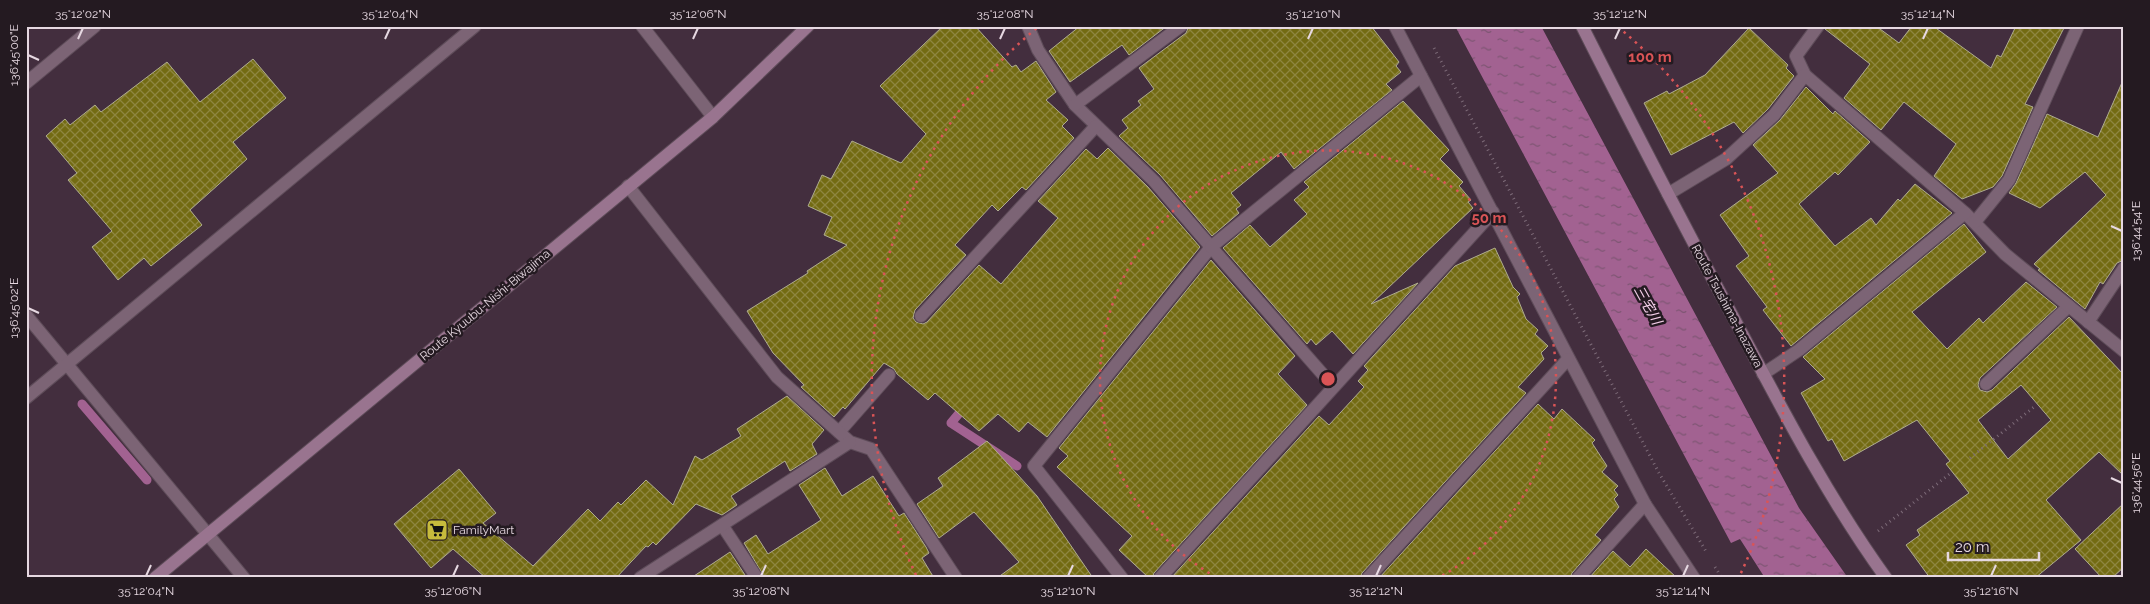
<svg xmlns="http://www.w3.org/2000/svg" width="2150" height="604" font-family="Raleway,'Noto Sans JP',sans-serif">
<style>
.water{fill:url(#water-ripples)}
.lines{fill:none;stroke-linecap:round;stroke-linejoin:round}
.stream{stroke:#a26291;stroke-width:9}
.building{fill:url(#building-cross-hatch);stroke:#aeac8f;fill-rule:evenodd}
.lane-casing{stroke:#5e4c59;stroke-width:14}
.street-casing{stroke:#5e4c59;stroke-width:14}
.secondary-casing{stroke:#5e4c59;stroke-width:14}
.path{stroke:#7d6b78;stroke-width:3;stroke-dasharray:1 4;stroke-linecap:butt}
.lane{stroke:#7c6475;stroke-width:12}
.street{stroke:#7c6475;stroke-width:12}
.secondary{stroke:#99748f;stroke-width:12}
.ticks{fill:none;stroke:#e6d8e1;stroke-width:2}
.ring{fill:none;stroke:#da5456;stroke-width:2.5;stroke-dasharray:2.5 5}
.labels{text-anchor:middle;stroke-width:5;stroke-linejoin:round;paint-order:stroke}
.street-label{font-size:12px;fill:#e6d8e1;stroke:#241a21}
.poi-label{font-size:12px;fill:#e6d8e1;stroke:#241a21;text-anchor:start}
.water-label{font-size:14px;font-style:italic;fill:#f4cfe9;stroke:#241a21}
.centre{fill:#da5456;stroke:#241a21;stroke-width:2.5}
.ring-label{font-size:15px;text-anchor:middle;font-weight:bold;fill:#da5456;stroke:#241a21;stroke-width:5;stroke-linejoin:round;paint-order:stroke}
.neatline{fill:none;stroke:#e6d8e1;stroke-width:2}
.ticks-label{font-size:12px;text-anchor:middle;fill:#e6d8e1}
</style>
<defs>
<pattern id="water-ripples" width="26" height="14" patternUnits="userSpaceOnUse" patternTransform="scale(1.25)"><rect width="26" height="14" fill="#a26291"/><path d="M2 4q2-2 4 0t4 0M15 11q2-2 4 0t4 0" fill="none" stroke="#7d5572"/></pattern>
<pattern id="building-cross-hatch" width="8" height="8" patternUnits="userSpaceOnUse" patternTransform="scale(1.25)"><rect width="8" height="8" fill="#736b12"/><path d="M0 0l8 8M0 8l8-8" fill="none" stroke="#8e8640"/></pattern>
</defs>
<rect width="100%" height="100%" fill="#432e3e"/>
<!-- water -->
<path class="water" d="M1455,26H1541L1799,508L1848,578H1765L1740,539L1731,543Z"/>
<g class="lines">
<!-- stream -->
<g class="stream">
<path d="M82,404L147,480"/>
<path d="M966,405L951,423L1017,466"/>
</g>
</g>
<!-- building -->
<g class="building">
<path d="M943,26H975L1012,67L1016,65L1021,72L1036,61L1056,92L1046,100L1068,120L1062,126L1074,138L1026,190L1022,187L998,211L992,205L955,245L966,255L915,310L913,318L916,322L923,324L927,322L979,265L1001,284L1058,218L1038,201L1086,149L1097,159L1108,148L1148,187L1200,247L1047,437L1028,422L1019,432L998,414L979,431L935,393L928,400L897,374L894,369L884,363L845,409L843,407L834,417L801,387L804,385L773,353L747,311L808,273L807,271L847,245L824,235L832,217L808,206L822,175L831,179L852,141L901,163L926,134L880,86Z"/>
<path d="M1080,26H1167L1129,55L1122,45L1070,82L1049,51Z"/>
<path d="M1189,26H1371L1399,62L1396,66L1401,72L1386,84L1392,90L1294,169L1281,152L1231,193L1241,205L1236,209L1239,213L1212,236L1160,175L1119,136L1128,128L1122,120L1141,105L1138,101L1154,89L1139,68L1186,33Z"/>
<path d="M1826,26H1876L1899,43L1912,26H1933L1991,68L1997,55L2001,57L2016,26H2065L2025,104L2033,107L2002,176L1993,187L1962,199L1934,176L1956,144L1904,102L1881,130L1844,98L1870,64L1825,29Z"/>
<path d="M1749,28L1788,65L1786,68L1794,76L1768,109L1743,133L1734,122L1671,155L1644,103L1667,91L1669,94L1705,75Z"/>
<path d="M253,59L286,98L233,142L247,159L190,210L202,225L151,266L144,258L118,280L92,247L112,231L68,180L77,173L46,136L65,119L70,125L95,105L101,112L167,62L200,102Z"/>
<path d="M2124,78V260L2117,263L2103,284L2100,282L2085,309L2038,270L2040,269L2034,264L2106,195L2085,172L2040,208L2009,193L2016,183L2047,114L2098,137Z"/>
<path d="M1806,87L1833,114L1835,111L1870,142L1838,175L1835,172L1799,204L1835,246L1871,218L1876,225L1898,199L1900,201L1915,184L1952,213L1791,346L1763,310L1767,307L1736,266L1749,256L1720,215L1778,173L1753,145L1780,120Z"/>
<path d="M1403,101L1449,150L1440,159L1463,182L1459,186L1471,200L1468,202L1473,208L1371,304L1418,283L1353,354L1332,331L1316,345L1311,339L1307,344L1223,248L1250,225L1270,247L1307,214L1294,200L1309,187L1304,182Z"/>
<path d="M1964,224L1986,252L1912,312L1947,349L1979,318L1983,323L2026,282L2057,307L1980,378L1978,385L1980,390L1987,392L1992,390L2069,317L2124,375V476L2099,452L2046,500L2081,540L2035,578H1930L1906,545L1920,535L1917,530L1969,493L1946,464L1950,461L1917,420L1844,461L1832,439L1828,441L1801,393L1825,379L1803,357ZM2021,385L2051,420L2008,459L1978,420Z"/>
<path d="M1495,248L1513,287L1520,294L1517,297L1526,319L1538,330L1535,334L1548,346L1541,353L1544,359L1518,387L1526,393L1362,573L1360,578H1171L1319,416L1329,425L1364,387L1358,381L1368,370L1364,366L1455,266Z"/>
<path d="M1211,260L1295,356L1278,374L1307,405L1154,573L1152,578H1149L1119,550L1132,536L1057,467L1068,456L1059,448Z"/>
<path d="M787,396L824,430L812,444L817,454L790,471L785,461L731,496L737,505L722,515L696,504L656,545L653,542L648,547L646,546L616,578H486L453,549L431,568L394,524L459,469L496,513L483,523L533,566L588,509L600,521L618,502L621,505L646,480L673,505L695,456L702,460L741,436L737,429Z"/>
<path d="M1538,404L1554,419L1562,409L1595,440L1592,443L1607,466L1602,472L1618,486L1614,490L1618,495L1614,499L1619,507L1595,535L1601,540L1572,573L1570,578H1379Z"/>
<path d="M987,441L1037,496L1093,578H997L1019,562L974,512L939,538L917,504L943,486L938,478Z"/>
<path d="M825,468L842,496L873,476L899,516L904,513L926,547L929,553L922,558L934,578H765L744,543L756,535L768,554L821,520L799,485Z"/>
<path d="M2124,503V567L2112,578H2102L2075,549Z"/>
<path d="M1646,549L1677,578H1589L1613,551L1630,567Z"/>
<path d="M730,552L747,578H691Z"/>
</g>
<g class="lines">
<!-- lane casing -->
<g class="lane-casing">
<g id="lane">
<path d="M1986,384L2069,306"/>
<path d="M839,432L889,375"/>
</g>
</g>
<!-- street casing -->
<g class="street-casing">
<g id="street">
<path d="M642,26L713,117"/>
<path d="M1028,26L1038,50L1075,105L1154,181L1211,247L1034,466L1122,578"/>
<path d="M1395,26L1645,504L1694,578"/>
<path d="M1818,26L1796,56L1805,75L1965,213L2005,254L2124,351"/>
<path d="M26,83L95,26"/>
<path d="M1075,105L1181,26"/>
<path d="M628,186L777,377L850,442L871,449L956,578"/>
<path d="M1668,194L1726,159L1774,115L1805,75"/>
<path d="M1975,222L2009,180L2078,26"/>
<path d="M26,315L244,578"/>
<path d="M921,316L1096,126"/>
<path d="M2088,322L2124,268"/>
<path d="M1763,374L1799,350L1965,213"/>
<path d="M1333,386L1211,247L1421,76"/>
<path d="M26,398L475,26"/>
<path d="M722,525L757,578"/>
<path d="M640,578L850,442"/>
<path d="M1160,578L1493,212"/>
<path d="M1368,578L1568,359"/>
<path d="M1578,578L1645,504"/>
</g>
</g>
<!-- secondary casing -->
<g class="secondary-casing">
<g id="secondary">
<path d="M1582,26C1633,127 1685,228 1739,328C1784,413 1829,499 1886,578"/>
<path d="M155,578L713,117L808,26"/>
</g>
</g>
<!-- path -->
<g class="path">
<path d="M1434,48L1659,473L1707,553"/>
<path d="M1970,458L2034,407"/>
<path d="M1878,531L1952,472"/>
<path d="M1715,567L1722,578"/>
</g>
<!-- lane -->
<use href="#lane" class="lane"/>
<!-- street -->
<use href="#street" class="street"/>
<!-- secondary -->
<use href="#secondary" class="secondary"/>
</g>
<!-- ticks -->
<path class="ticks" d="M78,39L83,28M385,39L390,28M693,39L698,28M1000,39L1005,28M1308,39L1313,28M1615,39L1620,28M1923,39L1928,28M28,55L39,60M2111,226L2122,231M28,308L39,313M2111,478L2122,483M146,576L151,565M453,576L458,565M761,576L766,565M1068,576L1073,565M1376,576L1381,565M1683,576L1688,565M1991,576L1996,565"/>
<!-- distance rings -->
<g class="ring">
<path d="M1216 577A228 228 0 1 1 1440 577"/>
<path d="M916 575A456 456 0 0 1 1038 27M1618 27A456 456 0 0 1 1740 575"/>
</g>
<!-- icons -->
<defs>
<g id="supermarket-square" transform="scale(1.125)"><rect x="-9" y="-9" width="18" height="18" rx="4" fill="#c7bb3c" stroke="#241a21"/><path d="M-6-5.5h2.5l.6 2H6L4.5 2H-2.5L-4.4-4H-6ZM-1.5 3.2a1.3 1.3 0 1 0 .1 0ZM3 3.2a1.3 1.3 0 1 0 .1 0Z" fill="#111"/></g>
</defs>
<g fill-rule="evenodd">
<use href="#supermarket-square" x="437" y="530"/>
</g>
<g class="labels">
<!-- street labels -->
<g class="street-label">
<text transform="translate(485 305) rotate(-40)" y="4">Route Kyuubu-Nishi-Biwajima</text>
<text transform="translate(1727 306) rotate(62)" y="4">Route Tsushima-Inazawa</text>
</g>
<!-- poi labels -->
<g class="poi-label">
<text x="453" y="534">FamilyMart</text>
</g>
<!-- water labels -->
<g class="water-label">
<text transform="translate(1648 305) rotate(61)" y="5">三宅川</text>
</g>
</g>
<circle cx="1328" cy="379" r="8" class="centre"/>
<g class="ring-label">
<text x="1650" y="62">100 m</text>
<text x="1489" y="223">50 m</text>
</g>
<!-- border -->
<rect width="2150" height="604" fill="none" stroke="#241a21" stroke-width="55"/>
<!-- scale -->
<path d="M1948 552v8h91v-8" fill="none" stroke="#e6d8e1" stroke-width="2.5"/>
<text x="1955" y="552" font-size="15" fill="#e6d8e1" stroke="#241a21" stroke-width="4" paint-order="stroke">20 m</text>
<rect x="28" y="28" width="2094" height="548" class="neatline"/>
<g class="ticks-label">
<text x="83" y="18">35°12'02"N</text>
<text x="390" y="18">35°12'04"N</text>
<text x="698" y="18">35°12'06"N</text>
<text x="1005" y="18">35°12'08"N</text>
<text x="1313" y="18">35°12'10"N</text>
<text x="1620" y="18">35°12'12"N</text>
<text x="1928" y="18">35°12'14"N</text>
<text transform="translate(14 55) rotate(-90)" y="4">136°45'00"E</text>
<text transform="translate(2136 231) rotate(-90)" y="4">136°44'54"E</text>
<text transform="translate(14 308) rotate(-90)" y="4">136°45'02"E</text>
<text transform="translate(2136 483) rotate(-90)" y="4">136°44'56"E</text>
<text x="146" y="595">35°12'04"N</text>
<text x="453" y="595">35°12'06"N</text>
<text x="761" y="595">35°12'08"N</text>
<text x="1068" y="595">35°12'10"N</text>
<text x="1376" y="595">35°12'12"N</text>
<text x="1683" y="595">35°12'14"N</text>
<text x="1991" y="595">35°12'16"N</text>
</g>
</svg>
